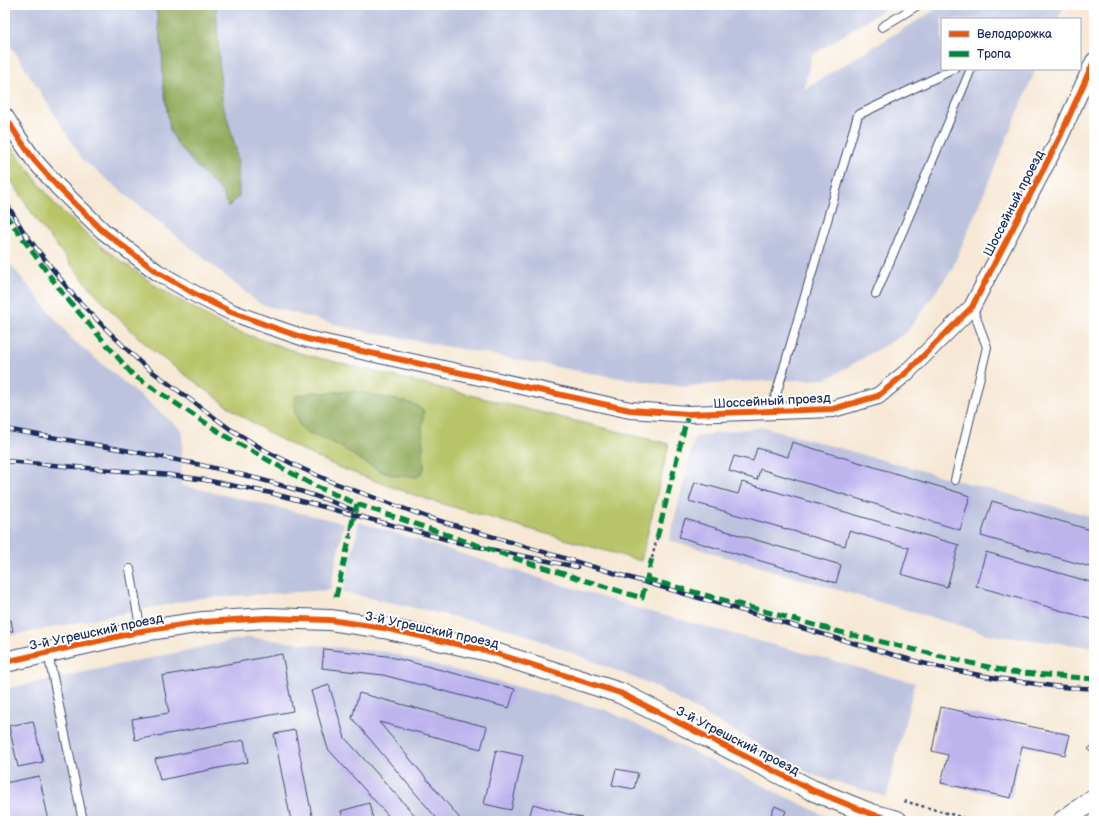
<svg xmlns="http://www.w3.org/2000/svg" width="1099" height="826" font-family="'Balsamiq Sans',sans-serif">
<style>
.industrial{fill:#bdc3de}
.green{fill:#b7c567;stroke:#697a62;fill-rule:evenodd}
.forest{fill:#91aa5c;stroke:#566c5d}
.building{fill:#bdb4ee}
.lines{fill:none;stroke-linecap:round;stroke-linejoin:round}
.service-casing{stroke:#3c4b70;stroke-width:10}
.minor-casing{stroke:#3c4b70;stroke-width:18}
.tertiary-casing{stroke:#3c4b70;stroke-width:22}
.path{stroke:#3c4b70;stroke-width:2.5;stroke-dasharray:3 3;stroke-linecap:butt}
.service{stroke:#fff;stroke-width:8}
.minor{stroke:#fff;stroke-width:16}
.tertiary{stroke:#fff;stroke-width:20}
.rail-casing{stroke:#1b2f5e;stroke-width:4.5}
.rail{stroke:#fff;stroke-width:3;stroke-dasharray:9;stroke-linecap:butt}
.quiet{stroke:#00873e;stroke-width:5;stroke-dasharray:10 5;stroke-linecap:butt}
.cycleway-casing{stroke:#fff;stroke-width:8}
.cycleway{stroke:#e8590c;stroke-width:6}
.labels{text-anchor:middle;stroke-width:4;stroke-linejoin:round;paint-order:stroke}
.street-label{font-size:13px;fill:#1b2f5e;stroke:#fff}
</style>
<rect width="100%" height="100%" fill="#fff"/>
<filter id="ink" filterUnits="userSpaceOnUse"><feTurbulence type="fractalNoise" baseFrequency=".025" numOctaves="2"/><feDisplacementMap in="SourceGraphic" scale="8" xChannelSelector="R" yChannelSelector="G"/><feConvolveMatrix kernelMatrix="1 2 1 2 8 2 1 2 1" color-interpolation-filters="sRGB"/></filter>
<filter id="wash" filterUnits="userSpaceOnUse"><feTurbulence type="fractalNoise" baseFrequency=".012" numOctaves="4" result="noise"/><feDisplacementMap in="SourceGraphic" scale="16" xChannelSelector="R" yChannelSelector="G"/><feGaussianBlur stdDeviation="0.9" result="paint"/><feColorMatrix in="noise" values="0 0 0 0 0 0 0 0 0 0 0 0 0 0 0 0 0 1.4 0 .05"/><feComposite in="paint" operator="in"/></filter>
<g filter="url(#wash)">
<rect width="100%" height="100%" fill="#f6e8d4"/>
<!-- industrial -->
<g class="industrial">
<path d="M5,5H891L812,55L804,89L943,5H1064L1058,19H942V69H1036L952,269L906,333L827,379L735,382L685,387L600,375L353,329L260,304L83,160L5,36Z"/>
<path d="M5,258L73,340L183,431L181,485L344,523L330,590L201,598L5,637Z"/>
<path d="M763,427L955,480L1094,517V647L991,635L669,540L695,437L722,432Z"/>
<path d="M359,522L640,609L915,683L886,797L813,775L652,685L514,630L343,592Z"/>
<path d="M249,637L296,643L387,652L606,710L836,821H5V689Z"/>
</g>
<!-- green -->
<path class="green" d="M5,139L57,207L103,248L162,290L228,328L303,354L669,444L641,561L432,501L375,481L338,467L310,454L274,436L240,415L153,351L117,317L86,283L39,224L5,170ZM354,391L406,402L415,405L423,411L422,429L424,469C417,471 404,477 397,476C379,474 363,460 348,451C335,443 321,436 306,432L293,406L295,397L315,392L324,393Z"/>
<!-- forest -->
<g class="forest">
<path d="M154,5H216L221,88L223,104L236,149L238,165L239,196L228,207L222,192L199,169L178,145L170,130L163,82L162,49L157,15Z"/>
<path d="M354,391L406,402L415,405L424,411L422,429L424,469L418,477L399,476L381,471L356,457L349,452L332,442L315,435L306,432L299,425L293,406L295,396L315,392L324,393Z"/>
</g>
<g id="blocks">
<!-- building -->
<g class="building">
<path d="M792,442L970,496L960,530L760,469L757,480L729,471L734,456L753,461L757,448L788,457Z"/>
<path d="M695,482L738,494L742,482L959,545L947,587L901,574L909,548L849,531L845,546L689,501Z"/>
<path d="M992,501L1094,531V568L981,536Z"/>
<path d="M685,519L841,565L836,583L679,537Z"/>
<path d="M986,552L1094,583V620L976,586Z"/>
<path d="M11,620L13,631L5,633V621Z"/>
<path d="M324,649L387,656L515,689L509,708L383,675L322,668Z"/>
<path d="M282,654L293,711L135,740L132,719L169,713L162,676Z"/>
<path d="M329,685L345,738L420,821H393L328,749L311,691Z"/>
<path d="M359,693L487,727L481,749L379,722L462,821H439L352,718Z"/>
<path d="M941,707L1070,735L1065,755L1022,746L1011,798L941,783L948,755L932,751Z"/>
<path d="M33,721L43,762L18,767L9,726Z"/>
<path d="M295,730L313,821H291L274,734Z"/>
<path d="M244,740L248,762L160,780L155,759Z"/>
<path d="M1094,744V756L1088,749Z"/>
<path d="M496,750L523,756L511,810L484,804Z"/>
<path d="M616,769L638,773L634,789L612,785Z"/>
<path d="M39,776L49,821H5V783Z"/>
<path d="M369,803L373,819L366,821H344L341,811Z"/>
<path d="M533,804L582,818L581,821H528Z"/>
<path d="M775,806L786,811L782,821H768Z"/>
</g>
</g>
</g>
<g filter="url(#ink)">
<use href="#blocks" fill-opacity="0" stroke="#3c4b70" stroke-width="1"/>
<g class="lines">
<!-- service casing -->
<g class="service-casing">
<g id="service">
<path d="M882,27L918,5"/>
<path d="M876,294L971,69"/>
<path d="M771,412L858,115L954,69"/>
<path d="M955,480L987,347L972,307"/>
<path d="M130,569L139,621L142,631"/>
<path d="M48,653L83,821"/>
</g>
</g>
<!-- minor casing -->
<g class="minor-casing">
<path id="minor" d="M5,116L18,137L34,160L58,187L103,231L157,272L195,294L231,312L269,326L307,339L630,410L688,414L833,409L878,396L907,372L972,307L1059,139L1094,61"/>
</g>
<!-- tertiary casing -->
<g class="tertiary-casing">
<g id="tertiary">
<path d="M5,662L142,631L203,622L267,618L330,620L384,628L488,651L620,693L812,790L871,814L897,821"/>
<path d="M1063,821L1094,799"/>
</g>
</g>
<!-- path -->
<g class="path">
<path d="M350,536L351,527"/>
<path d="M652,558L657,538"/>
<path d="M904,801L975,821"/>
</g>
<!-- service -->
<use href="#service" class="service"/>
<!-- minor -->
<use href="#minor" class="minor"/>
<!-- tertiary -->
<use href="#tertiary" class="tertiary"/>
<!-- rail casing -->
<g class="rail-casing">
<g id="rail">
<path d="M5,201L25,234L73,295L105,328L142,364L230,429L266,451L303,469L332,482L427,517L634,579L918,662C955,671 992,678 1030,683C1051,686 1073,689 1094,688"/>
<path d="M5,429C120,450 244,466 353,510"/>
<path d="M5,461L171,475L205,480L271,493L460,543L577,567"/>
</g>
</g>
<!-- rail -->
<use href="#rail" class="rail"/>
<!-- quiet -->
<g class="quiet">
<path d="M5,214L63,294L133,375L230,439L313,485L357,504L532,564L642,598L652,558"/>
<path d="M351,527L357,504"/>
<path d="M657,538L688,414"/>
<path d="M647,579L840,632L979,665L1011,672L1094,679"/>
<path d="M336,597L350,536"/>
</g>
<!-- cycleway casing -->
<g class="cycleway-casing">
<g id="cycleway">
<path d="M5,116L18,137L34,160L58,187L103,231L157,272L195,294L231,312L269,326L307,339L630,410L688,414L833,409L878,396L907,372L972,307L1059,139L1094,61"/>
<path d="M5,662L142,631L203,622L267,618L330,620L384,628L488,651L620,693L812,790L871,814L897,821"/>
</g>
</g>
<!-- cycleway -->
<use href="#cycleway" class="cycleway"/>
</g>
</g>
<g class="labels">
<!-- street labels -->
<g class="street-label">
<text transform="translate(1013 203) rotate(-63)" y="5">Шоссейный проезд</text>
<text transform="translate(772 400) rotate(-3)" y="5">Шоссейный проезд</text>
<text transform="translate(432 629) rotate(12)" y="5">3-й Угрешский проезд</text>
<text transform="translate(96 631) rotate(-12)" y="5">3-й Угрешский проезд</text>
<text transform="translate(738 740) rotate(27)" y="5">3-й Угрешский проезд</text>
</g>
</g>
<!-- margin -->
<rect width="1099" height="826" fill="none" stroke="#fff" stroke-width="20"/>
<!-- legend -->
<rect x="941" y="18" width="140" height="52" fill="#ffffff" stroke="#a4acbf"/>
<rect x="949" y="31" width="20" height="6" fill="#e8590c" stroke="#a4acbf"/>
<text x="977" y="38" font-size="12" fill="#1b2f5e">Велодорожка</text>
<rect x="949" y="51" width="20" height="6" fill="#00873e" stroke="#a4acbf"/>
<text x="977" y="58" font-size="12" fill="#1b2f5e">Тропа</text>
</svg>
